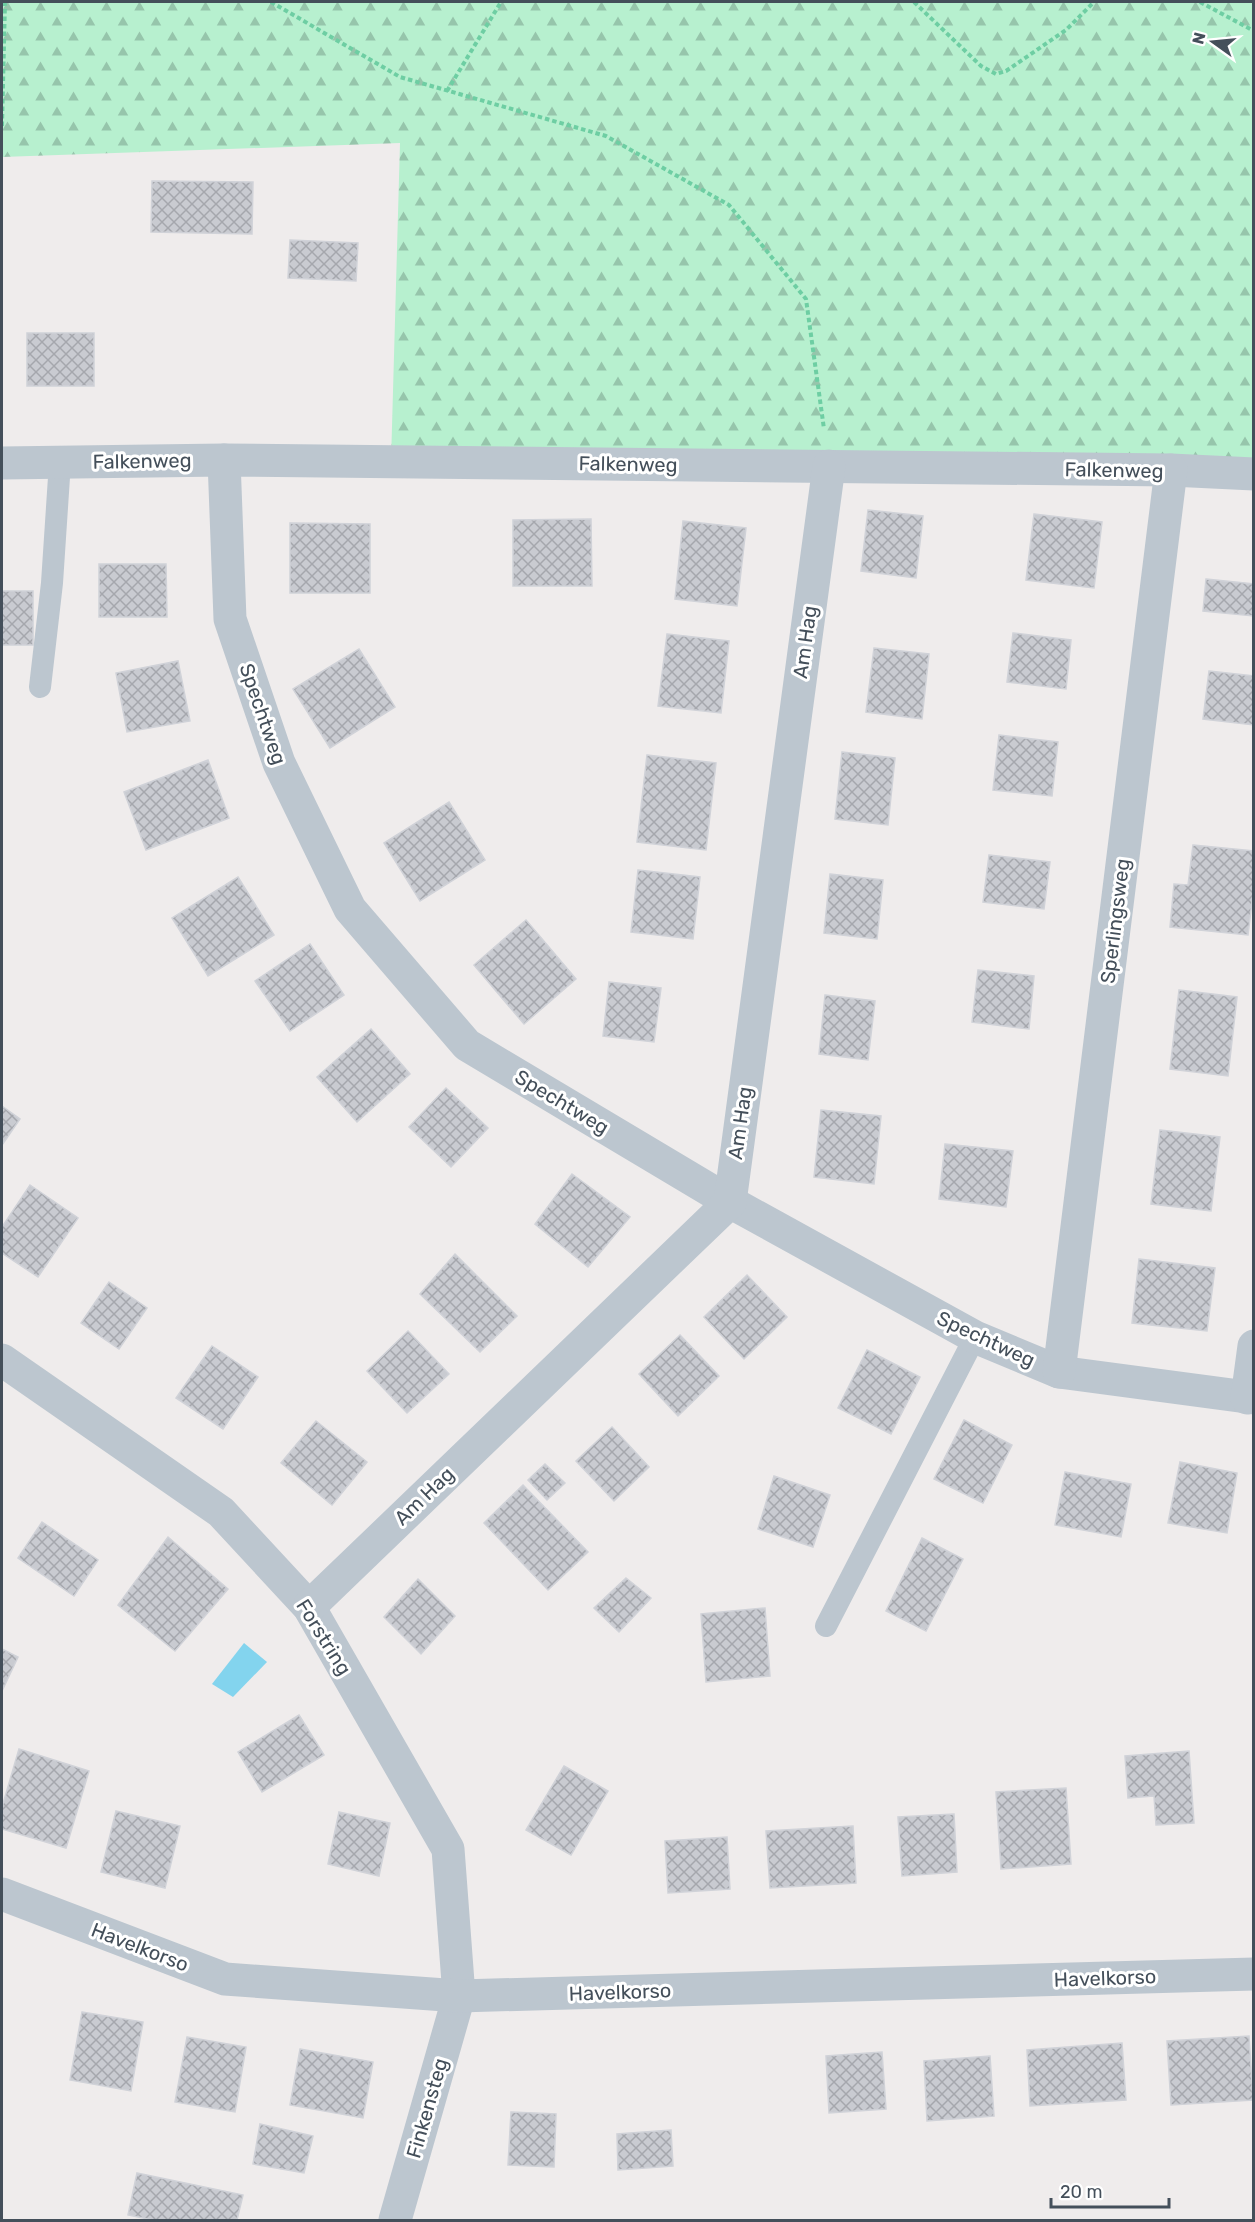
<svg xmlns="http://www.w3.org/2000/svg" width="1255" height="2222" font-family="Rubik,sans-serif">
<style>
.forest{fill:url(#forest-firs)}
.water{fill:#83d4ee}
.building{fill:url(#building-cross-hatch);stroke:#d0d2d8;stroke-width:1.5}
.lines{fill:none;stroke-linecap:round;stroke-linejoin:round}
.path{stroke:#6ecea3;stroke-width:4;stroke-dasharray:4.5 3;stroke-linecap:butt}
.lane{stroke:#bcc6cf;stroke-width:22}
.street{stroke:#bcc6cf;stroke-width:33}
.labels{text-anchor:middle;stroke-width:6;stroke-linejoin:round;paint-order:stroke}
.street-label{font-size:20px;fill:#444f5a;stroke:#fff}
</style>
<defs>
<pattern id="forest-firs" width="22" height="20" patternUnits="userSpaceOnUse" patternTransform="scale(1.5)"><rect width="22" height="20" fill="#b7f0cf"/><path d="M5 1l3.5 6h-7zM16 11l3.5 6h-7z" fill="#96c5ab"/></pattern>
<pattern id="building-cross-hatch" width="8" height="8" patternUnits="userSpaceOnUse" patternTransform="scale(1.5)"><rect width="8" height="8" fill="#c9cbd1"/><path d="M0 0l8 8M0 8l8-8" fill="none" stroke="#a5a7ad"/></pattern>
</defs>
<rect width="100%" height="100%" fill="#efecec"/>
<!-- forest -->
<path class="forest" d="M2,2H1253V474L391,462L400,143L2,157Z"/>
<!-- water -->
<path class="water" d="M244,1643L267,1662L233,1697L212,1684Z"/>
<!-- building -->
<g class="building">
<path d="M152,181L253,182L252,234L151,232Z"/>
<path d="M290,240L358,243L356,281L288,278Z"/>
<rect x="27" y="333" width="67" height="53"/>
<path d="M868,510L923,516L916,578L861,571Z"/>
<path d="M1034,514L1102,522L1094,588L1026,580Z"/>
<path d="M591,519L592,586H513V520Z"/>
<path d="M683,521L746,528L737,606L675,599Z"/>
<path d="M290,523L370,524V593H290Z"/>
<path d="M99,564H166L167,617H99Z"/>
<path d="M1206,579L1254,584V616L1203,611Z"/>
<rect x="2" y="591" width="31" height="54"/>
<path d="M1013,633L1071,640L1066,689L1007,682Z"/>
<path d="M667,634L729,641L721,713L658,706Z"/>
<path d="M874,648L929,654L922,719L866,712Z"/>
<path d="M359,649L395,707L330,748L293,689Z"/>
<path d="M178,661L190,721L127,732L116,673Z"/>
<path d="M1209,671L1254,676V725L1203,719Z"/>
<path d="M999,735L1058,742L1052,796L993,790Z"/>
<path d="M842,752L895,758L888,825L835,819Z"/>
<path d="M647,755L716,763L706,850L637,842Z"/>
<path d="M208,760L229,818L146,850L124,792Z"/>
<path d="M449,802L485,860L420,901L384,843Z"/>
<path d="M1193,845L1254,851V885L1248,935L1170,927L1174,884L1188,885Z"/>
<path d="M989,855L1050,862L1044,909L983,902Z"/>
<path d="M638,870L700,877L693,939L631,932Z"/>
<path d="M830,874L883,880L877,939L824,933Z"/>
<path d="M238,877L274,935L208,976L172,918Z"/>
<path d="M526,920L576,979L524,1024L474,965Z"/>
<path d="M310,944L344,995L290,1031L255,981Z"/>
<path d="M978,970L1034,976L1029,1029L972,1022Z"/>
<path d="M609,982L661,988L654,1042L603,1036Z"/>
<path d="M1179,990L1237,997L1228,1076L1170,1069Z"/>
<path d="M825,995L875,1001L868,1060L819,1054Z"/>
<path d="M371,1029L410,1074L357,1122L317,1077Z"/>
<path d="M446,1088L488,1128L451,1167L409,1127Z"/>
<path d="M2,1106L20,1119L2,1145Z"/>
<path d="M821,1110L881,1116L874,1184L814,1177Z"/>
<path d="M1160,1130L1220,1137L1211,1211L1151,1204Z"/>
<path d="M945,1144L1013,1151L1006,1207L939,1199Z"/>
<path d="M572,1174L630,1217L588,1267L535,1224Z"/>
<path d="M30,1185L78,1218L38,1277L2,1253V1227Z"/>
<path d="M455,1254L517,1316L480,1352L420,1294Z"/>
<path d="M1139,1259L1215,1268L1207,1331L1132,1323Z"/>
<path d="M747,1275L787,1317L744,1359L704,1317Z"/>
<path d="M109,1282L147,1308L119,1349L81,1323Z"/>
<path d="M408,1331L449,1374L407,1413L367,1371Z"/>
<path d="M680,1335L719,1376L678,1416L639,1374Z"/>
<path d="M212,1346L258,1377L223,1429L176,1398Z"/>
<path d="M867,1350L920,1377L891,1434L838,1408Z"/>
<path d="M964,1420L1012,1445L983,1503L934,1479Z"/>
<path d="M316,1421L367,1462L332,1505L281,1463Z"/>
<path d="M612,1427L649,1467L614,1501L576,1461Z"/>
<path d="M1180,1462L1237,1473L1227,1533L1168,1523Z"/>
<path d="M545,1464L565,1483L547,1500L528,1480Z"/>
<path d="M1065,1472L1131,1484L1121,1537L1055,1525Z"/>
<path d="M774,1476L830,1495L813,1547L758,1529Z"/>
<path d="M523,1485L588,1552L548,1590L484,1523Z"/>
<path d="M42,1522L98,1560L74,1596L18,1558Z"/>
<path d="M168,1537L228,1589L175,1651L118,1605Z"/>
<path d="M922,1538L963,1559L926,1631L886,1611Z"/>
<path d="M626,1578L651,1598L619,1632L594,1608Z"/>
<path d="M418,1579L455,1616L421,1654L384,1617Z"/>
<path d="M765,1608L770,1676L706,1682L701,1614Z"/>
<path d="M2,1649L18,1657L2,1691Z"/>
<path d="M299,1715L324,1755L262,1792L238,1752Z"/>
<path d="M19,1749L89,1771L66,1848L2,1829V1807Z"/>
<path d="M1189,1751L1194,1823L1156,1825L1154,1796L1128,1798L1125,1756Z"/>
<path d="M564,1766L608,1791L571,1855L526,1830Z"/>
<path d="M1066,1788L1071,1864L1001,1869L996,1792Z"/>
<path d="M116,1811L180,1826L165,1888L101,1872Z"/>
<path d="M339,1812L390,1823L379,1876L328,1864Z"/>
<path d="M954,1814L957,1872L902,1876L898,1817Z"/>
<path d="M853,1826L856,1883L770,1888L766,1831Z"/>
<path d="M727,1837L730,1889L668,1893L665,1841Z"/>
<path d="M82,2012L143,2022L131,2091L70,2080Z"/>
<path d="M1249,2036L1253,2100L1171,2105L1167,2041Z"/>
<path d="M187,2037L246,2047L235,2112L175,2102Z"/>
<path d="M1122,2043L1126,2100L1030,2106L1027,2050Z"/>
<path d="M300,2049L373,2062L363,2118L290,2105Z"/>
<path d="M882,2052L886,2109L829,2113L826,2056Z"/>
<path d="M990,2056L994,2116L927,2121L924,2061Z"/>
<path d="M511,2112L556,2114L554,2167L508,2165Z"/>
<path d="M260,2124L313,2136L304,2173L253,2164Z"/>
<path d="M671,2130L673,2166L618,2170L617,2134Z"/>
<path d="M137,2173L243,2195L237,2220H153L128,2215Z"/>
</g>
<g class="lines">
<!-- path -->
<g class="path">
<path d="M271,2L400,77L606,136L729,205L806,299L824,429"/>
<path d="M914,2L981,66L996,74L1006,71L1066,30L1094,2"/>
<path d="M1200,2L1254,31"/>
<path d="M447,91L501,2"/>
<path d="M2,126L5,2"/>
</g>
<!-- lane -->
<g class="lane">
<path d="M40,687L52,583L60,462"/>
<path d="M826,1626L975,1337"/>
</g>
<!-- street -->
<g class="street">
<path d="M224,460L230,619L279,763L350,909L467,1045L730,1202L975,1337L1059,1372L1254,1398"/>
<path d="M2,463L224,460L1171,470L1254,474"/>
<path d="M2,1360L221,1512L309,1607L448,1849L459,1996L395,2220"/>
<path d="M1059,1372L1171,470"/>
<path d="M1247,1398L1254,1346"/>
<path d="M309,1607L730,1202L829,466"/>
<path d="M2,1894L225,1979L459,1996L1254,1974"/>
</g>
</g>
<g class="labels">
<!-- street labels -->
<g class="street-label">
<text transform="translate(142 461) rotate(-1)" y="7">Falkenweg</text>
<text transform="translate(628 464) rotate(1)" y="7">Falkenweg</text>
<text transform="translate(1114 470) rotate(1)" y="7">Falkenweg</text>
<text transform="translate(805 642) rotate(-82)" y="7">Am Hag</text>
<text transform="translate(263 714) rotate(71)" y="7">Spechtweg</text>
<text transform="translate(1115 921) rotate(-83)" y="7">Sperlingsweg</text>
<text transform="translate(562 1102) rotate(31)" y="7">Spechtweg</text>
<text transform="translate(740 1123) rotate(-82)" y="7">Am Hag</text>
<text transform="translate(986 1339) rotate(25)" y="7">Spechtweg</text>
<text transform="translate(424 1496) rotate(-44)" y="7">Am Hag</text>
<text transform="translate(324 1637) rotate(58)" y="7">Forstring</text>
<text transform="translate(140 1947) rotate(21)" y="7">Havelkorso</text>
<text transform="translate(1105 1978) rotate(-2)" y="7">Havelkorso</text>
<text transform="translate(620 1992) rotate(-2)" y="7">Havelkorso</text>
<text transform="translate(427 2108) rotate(-74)" y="7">Finkensteg</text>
</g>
</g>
<!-- border -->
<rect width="1255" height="2222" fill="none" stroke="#444f5a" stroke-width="6"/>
<!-- north arrow -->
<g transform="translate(1213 42) rotate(285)" stroke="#ffffff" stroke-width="4.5" paint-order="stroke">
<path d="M0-4.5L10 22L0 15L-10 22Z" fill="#444f5a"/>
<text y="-9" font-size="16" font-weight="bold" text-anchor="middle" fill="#444f5a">N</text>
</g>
<!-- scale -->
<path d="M1051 2198v9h118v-9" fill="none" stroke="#444f5a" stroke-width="3"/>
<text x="1060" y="2198" font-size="18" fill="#444f5a" stroke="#ffffff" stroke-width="4.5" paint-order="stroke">20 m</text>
</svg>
